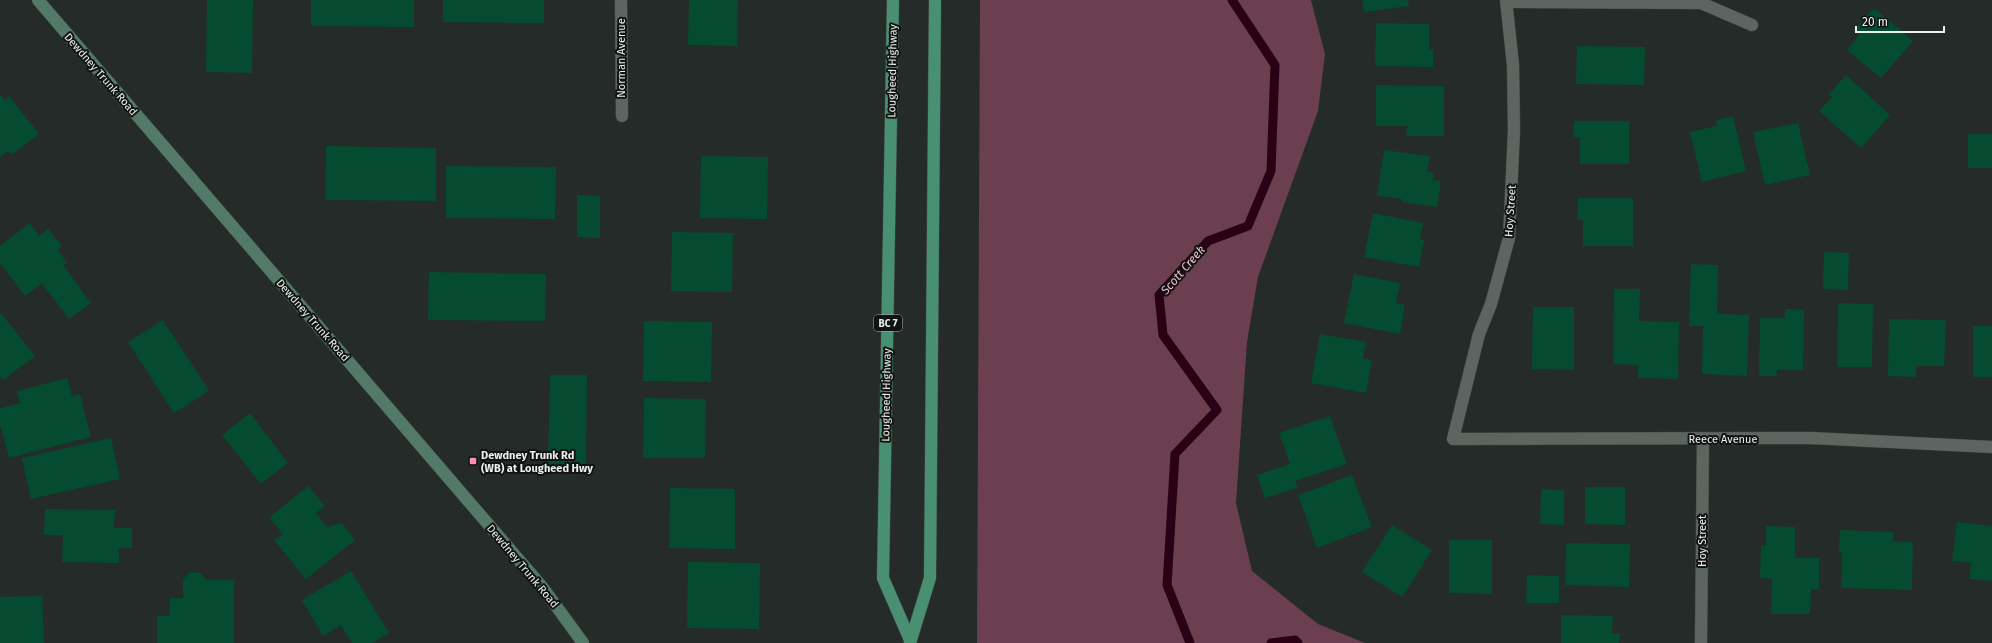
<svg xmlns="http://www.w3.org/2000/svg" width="1992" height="643" font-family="'Fira Sans',sans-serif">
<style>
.green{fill:#6b3f4f}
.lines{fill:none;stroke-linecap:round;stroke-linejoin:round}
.stream{stroke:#2a0014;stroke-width:9}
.building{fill:#054b32}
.street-casing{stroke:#424945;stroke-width:13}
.secondary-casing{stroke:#424945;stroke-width:13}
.primary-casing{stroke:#424945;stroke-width:13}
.street{stroke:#5d6560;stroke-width:12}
.secondary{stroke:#537a69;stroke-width:12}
.primary{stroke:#499072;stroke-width:12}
.poi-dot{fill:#ff8eb9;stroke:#101311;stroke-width:1.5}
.labels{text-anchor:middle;stroke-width:4;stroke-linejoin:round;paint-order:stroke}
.shield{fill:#101311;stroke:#a9adab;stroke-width:1}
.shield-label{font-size:10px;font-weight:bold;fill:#ebefed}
.street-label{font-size:11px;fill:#ebefed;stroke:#101311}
.poi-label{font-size:11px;font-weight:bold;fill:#ebefed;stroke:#101311;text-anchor:start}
.water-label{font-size:12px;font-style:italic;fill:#fbbdd2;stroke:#101311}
</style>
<rect width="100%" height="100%" fill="#242b28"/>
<!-- green -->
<path class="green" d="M980,0H1311L1325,54L1318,111L1258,277L1247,342L1236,503L1252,571L1318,624L1365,643H977Z"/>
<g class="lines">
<!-- stream -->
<g class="stream">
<path d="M1190,643L1167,585L1175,454L1217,410L1163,335L1159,295L1208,241L1248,226L1271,171L1275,65L1232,0"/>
<path d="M1271,643L1295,640L1298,643"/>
</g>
</g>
<!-- building -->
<g class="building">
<path d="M207,0H253L252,73L206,72Z"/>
<path d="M311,0H414V27L311,26Z"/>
<path d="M443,0H544V23L443,22Z"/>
<path d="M689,0H738L737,46L688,45Z"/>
<path d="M1362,0H1408L1409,6L1364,12Z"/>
<path d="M1874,8L1913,41L1881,78L1847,50L1861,33L1856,29Z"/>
<path d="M1376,23L1429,24V49L1433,50V67L1375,66Z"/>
<path d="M1577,46L1645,47L1644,85L1576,84Z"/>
<path d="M1846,75L1890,115L1861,148L1819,111L1832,97L1829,94Z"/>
<path d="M1376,85L1444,86V136H1406L1407,126H1376Z"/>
<path d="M0,94L6,101L9,96L39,134L13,154L8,151L0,157Z"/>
<path d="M1733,116L1746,171L1702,182L1690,132L1717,126L1716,120Z"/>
<path d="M1574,121H1629V164H1580V137H1573Z"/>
<path d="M1798,123L1810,175L1765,185L1753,132Z"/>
<rect x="1968" y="134" width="24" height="34"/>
<path d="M326,146L436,148V201L325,200Z"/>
<path d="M1384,150L1430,156L1427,172L1434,173L1433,180L1441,181L1437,207L1402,202V199L1377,196Z"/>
<path d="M701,156L768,157L767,219L700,218Z"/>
<path d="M446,166L556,167L555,219L446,218Z"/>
<path d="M577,195L600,196V238L577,237Z"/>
<path d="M1578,198H1633V246H1583V220H1578Z"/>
<path d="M1373,213L1423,223L1420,239L1424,240L1419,267L1364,257Z"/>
<path d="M30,223L39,236L48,229L62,246L57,250L67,262L63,265L91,303L69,319L42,283L25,296L0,263V246Z"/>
<path d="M672,232L733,233L732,292L671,291Z"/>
<path d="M1824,252L1849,253L1848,290L1823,289Z"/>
<path d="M1691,264L1718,265L1717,314L1749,315L1747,376L1702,374L1703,326H1689Z"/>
<path d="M429,272L546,274L545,321L428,320Z"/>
<path d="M1354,274L1400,283L1396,303L1405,305L1400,334L1344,323Z"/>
<path d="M1614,289H1640L1639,321L1679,322L1678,379L1638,378V365L1613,364Z"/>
<path d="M1838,303L1873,304L1872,367H1837Z"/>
<path d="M1533,307H1574V370L1532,369Z"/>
<path d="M1785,309L1804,310L1803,370H1777V376H1759L1760,318H1785Z"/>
<path d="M0,312L35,356L3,380L0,376Z"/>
<path d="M1889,319L1946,320L1944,366H1916V377L1888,376Z"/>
<path d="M163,320L209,391L174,413L128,342Z"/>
<path d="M644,321L712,322L711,382L643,381Z"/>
<rect x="1973" y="326" width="19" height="51"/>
<path d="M1320,334L1366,342L1363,358L1372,360L1366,393L1311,383Z"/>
<path d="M550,375H587L586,466H548Z"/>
<path d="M67,378L72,396L80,394L91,437L9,458L0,425V408L20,403L17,391Z"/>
<path d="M644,398L706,399L705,458H643Z"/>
<path d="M250,413L288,463L261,484L222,435Z"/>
<path d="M1330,416L1347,464L1295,481L1298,488L1265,498L1257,475L1290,464L1279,433Z"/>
<path d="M111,438L120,479L31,499L22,458Z"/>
<path d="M1352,475L1372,527L1317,548L1298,495Z"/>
<path d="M308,486L325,506L316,513L327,527L342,523L355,540L306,579L274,540L283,534L269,518Z"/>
<path d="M1585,487H1625V525L1585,524Z"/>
<path d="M670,488L735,489V549L669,548Z"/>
<path d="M1541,489L1564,490V525L1540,524Z"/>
<path d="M45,509L115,510L114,528H132V548H119V563L62,562L63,535H44Z"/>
<path d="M1957,522L1992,526V581L1969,579L1971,563L1952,561Z"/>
<path d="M1392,525L1432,550L1402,597L1362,572Z"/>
<path d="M1766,526L1795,527V558H1819V589H1811L1810,614H1771L1772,579L1760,578L1761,545H1766Z"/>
<path d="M1840,530L1893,532V541L1913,542L1912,590L1841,588L1842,553H1839Z"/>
<path d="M1449,540H1492V594L1449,593Z"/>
<path d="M1566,543L1630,544L1629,587L1565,585Z"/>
<path d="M688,562L760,563L759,629L687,628Z"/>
<path d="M351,571L389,633L372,643H352L341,625L323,636L302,600Z"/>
<path d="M191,572L200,573L207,580H234V643H157V616H170V598H183V579Z"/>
<path d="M1527,575L1559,576V603H1526Z"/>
<path d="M42,596L44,643H0V597Z"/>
<path d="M1561,615L1613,616L1612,633H1620L1619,643H1561Z"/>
</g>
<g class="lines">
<!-- street casing -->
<g class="street-casing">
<g id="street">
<path d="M621,0L622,116"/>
<path d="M1506,0L1513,65L1514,130L1509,238L1491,304L1479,334L1453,439L1811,438L1992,447"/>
<path d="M1507,2L1701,3L1752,25"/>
<path d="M1701,643L1703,438"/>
</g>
</g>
<!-- secondary casing -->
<g class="secondary-casing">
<path id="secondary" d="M38,0L543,588L583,643"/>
</g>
<!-- primary casing -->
<g class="primary-casing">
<g id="primary">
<path d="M893,0L883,578L910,640"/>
<path d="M910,643L930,578L935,0"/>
</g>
</g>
<!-- street -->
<use href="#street" class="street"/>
<!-- secondary -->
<use href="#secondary" class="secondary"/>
<!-- primary -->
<use href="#primary" class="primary"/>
</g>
<!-- markers -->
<rect class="poi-dot" x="469" y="457" width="8" height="8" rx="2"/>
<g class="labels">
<!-- shield labels -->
<rect class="shield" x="874" y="315" width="28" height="16" rx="3"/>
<g class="shield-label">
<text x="888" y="327">BC 7</text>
</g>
<!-- street labels -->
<g class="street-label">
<text transform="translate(621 58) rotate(-90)" y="4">Norman Avenue</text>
<text transform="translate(892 71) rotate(-89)" y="4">Lougheed Highway</text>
<text transform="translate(101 74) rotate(49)" y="4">Dewdney Trunk Road</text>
<text transform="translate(1510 211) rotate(-86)" y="4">Hoy Street</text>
<text transform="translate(313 320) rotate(49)" y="4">Dewdney Trunk Road</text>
<text transform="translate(886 395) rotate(-89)" y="4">Lougheed Highway</text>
<text x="1723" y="443">Reece Avenue</text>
<text transform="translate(1702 541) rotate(-90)" y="4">Hoy Street</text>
<text transform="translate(523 566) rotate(50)" y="4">Dewdney Trunk Road</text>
</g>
<!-- poi labels -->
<g class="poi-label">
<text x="481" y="459">Dewdney Trunk Rd<tspan x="481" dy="13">(WB) at Lougheed Hwy</tspan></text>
</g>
<!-- water labels -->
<g class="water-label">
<text transform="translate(1183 270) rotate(-49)" y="4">Scott Creek</text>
</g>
</g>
<!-- scale -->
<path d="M1856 26v6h88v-6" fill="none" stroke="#ebefed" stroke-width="2"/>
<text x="1862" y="26" font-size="12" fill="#ebefed" stroke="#101311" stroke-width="3" paint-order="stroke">20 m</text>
</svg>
